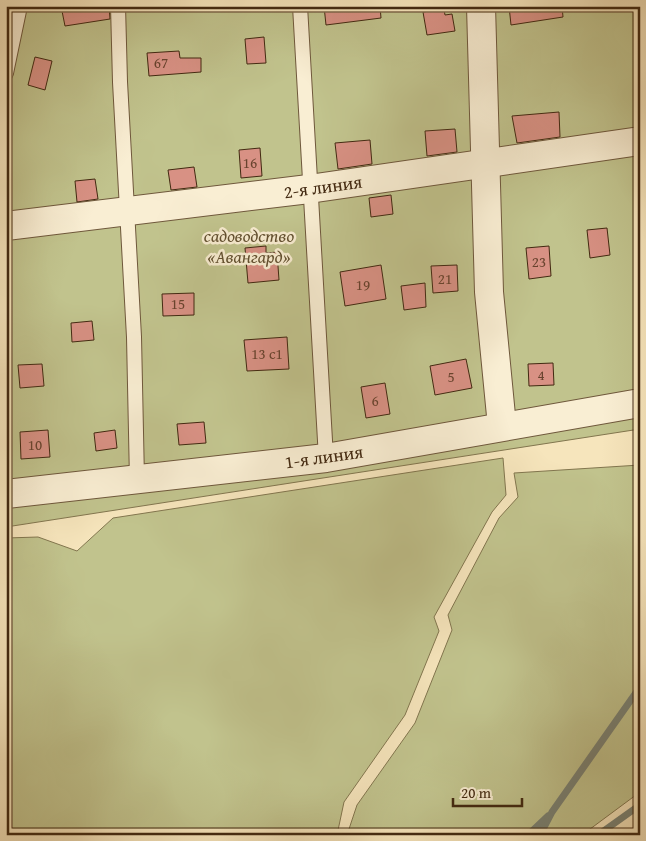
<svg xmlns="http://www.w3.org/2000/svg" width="646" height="841" font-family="'Gentium Book Plus',serif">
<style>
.green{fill:#c1c38d;stroke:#82764f}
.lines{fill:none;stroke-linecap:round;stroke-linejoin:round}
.stream{stroke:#798275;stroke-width:7}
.building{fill:#d89184;stroke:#422911}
.lane-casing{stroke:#6f583c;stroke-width:16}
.street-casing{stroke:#6f583c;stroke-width:30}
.lane{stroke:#f9eed3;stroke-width:14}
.street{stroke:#f9eed3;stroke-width:28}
.labels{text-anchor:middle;stroke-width:5;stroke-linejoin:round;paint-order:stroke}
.number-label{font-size:15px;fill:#68432e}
.street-label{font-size:18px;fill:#422911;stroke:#f9eed3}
.park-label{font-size:18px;font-style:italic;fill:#625030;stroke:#f9eed3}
</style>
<rect width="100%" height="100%" fill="#f6e5bc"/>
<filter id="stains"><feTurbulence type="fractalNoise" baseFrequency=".004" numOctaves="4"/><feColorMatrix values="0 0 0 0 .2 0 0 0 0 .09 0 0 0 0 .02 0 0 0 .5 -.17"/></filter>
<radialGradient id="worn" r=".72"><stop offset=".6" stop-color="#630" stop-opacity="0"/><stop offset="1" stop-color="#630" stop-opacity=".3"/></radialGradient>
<!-- green -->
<g class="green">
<path d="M6,6H640V429L6,527Z"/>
<path d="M503,458L506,495L492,512L434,617L439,631L405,715L344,802L337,835H6V538L38,537L77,551L113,518Z"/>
<path d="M640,465V792L582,835H347L357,805L415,723L452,630L448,615L499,518L518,497L514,473Z"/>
</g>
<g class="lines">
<!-- stream -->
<g class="stream">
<path d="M528,835L548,816"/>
<path d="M540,835L552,812L640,687"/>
<path d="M598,835L640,805"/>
</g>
</g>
<!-- building -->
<g class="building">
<path d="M61,6H109L110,19L65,26Z"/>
<path d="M324,6H380L381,18L326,25Z"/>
<path d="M509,6H562L563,17L511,25Z"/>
<path d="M444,9L445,15L452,14L455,31L427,35L423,12Z"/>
<path d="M264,37L266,63L247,64L245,39Z"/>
<path d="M179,51L180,58H201V72L149,76L147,53Z"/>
<path d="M35,57L52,61L45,90L28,85Z"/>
<path d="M559,112L560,137L517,143L512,116Z"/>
<path d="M455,129L457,152L427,156L425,131Z"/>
<path d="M370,140L372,164L338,169L335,143Z"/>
<path d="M260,148L262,176L241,178L239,150Z"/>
<path d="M194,167L197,187L171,190L168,170Z"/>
<path d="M95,179L98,199L77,202L75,181Z"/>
<path d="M391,195L393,214L371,217L369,198Z"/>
<path d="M607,228L610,255L590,258L587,230Z"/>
<path d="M266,246V253L277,252L279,280L248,283L245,248Z"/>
<path d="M549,246L551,276L529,279L526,248Z"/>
<path d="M381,265L386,299L345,306L340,272Z"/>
<path d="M457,265L458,291L433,293L431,266Z"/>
<path d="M425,283L426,307L404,310L401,286Z"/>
<path d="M194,293V315L163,316L162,294Z"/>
<path d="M92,321L94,340L72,342L71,323Z"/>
<path d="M287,337L289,369L247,371L244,340Z"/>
<path d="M466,359L472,388L435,395L430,366Z"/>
<path d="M553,363L554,385L529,386L528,364Z"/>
<path d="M42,364L44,386L20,388L18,365Z"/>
<path d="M385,383L390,414L366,418L361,387Z"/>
<path d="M204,422L206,443L179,445L177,424Z"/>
<path d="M48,430L50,457L21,459L20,432Z"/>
<path d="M115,430L117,448L96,451L94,433Z"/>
</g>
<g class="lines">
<!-- lane casing -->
<g class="lane-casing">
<g id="lane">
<path d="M118,6L120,82L134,337L137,480"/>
<path d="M300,6L326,458"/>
<path d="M6,73L20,6"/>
</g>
</g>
<!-- street casing -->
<g class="street-casing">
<g id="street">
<path d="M481,6L489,292L502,426"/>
<path d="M6,226L309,189L640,141"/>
<path d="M6,494L326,458L640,403"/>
</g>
</g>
<!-- lane -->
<use href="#lane" class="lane"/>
<!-- street -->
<use href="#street" class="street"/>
</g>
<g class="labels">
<!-- number labels -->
<g class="number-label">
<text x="161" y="68">67</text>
<text x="250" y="168">16</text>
<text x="539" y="267">23</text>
<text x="445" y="284">21</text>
<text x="363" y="290">19</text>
<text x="178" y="309">15</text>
<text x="267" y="359">13 с1</text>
<text x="541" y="380">4</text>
<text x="451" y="382">5</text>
<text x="375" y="406">6</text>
<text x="35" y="450">10</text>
</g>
<!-- street labels -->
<g class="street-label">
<text transform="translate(323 187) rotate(-8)" y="6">2-я линия</text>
<text transform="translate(324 457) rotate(-8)" y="6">1-я линия</text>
</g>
<!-- park labels -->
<g class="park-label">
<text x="249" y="242">садоводство<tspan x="249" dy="21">«Авангард»</tspan></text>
</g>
</g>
<!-- margin -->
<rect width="646" height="841" fill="none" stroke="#f6e5bc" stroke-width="25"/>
<rect x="8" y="8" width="631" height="826" fill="none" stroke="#422911" stroke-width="2.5"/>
<rect x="12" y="12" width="621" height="816" fill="none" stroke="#422911"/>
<!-- scale -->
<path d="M453 798v8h69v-8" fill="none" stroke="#422911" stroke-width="2.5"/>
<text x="461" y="798" font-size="15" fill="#422911" stroke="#f9eed3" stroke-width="4" paint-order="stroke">20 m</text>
<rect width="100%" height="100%" filter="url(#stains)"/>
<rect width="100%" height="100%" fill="url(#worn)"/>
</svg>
